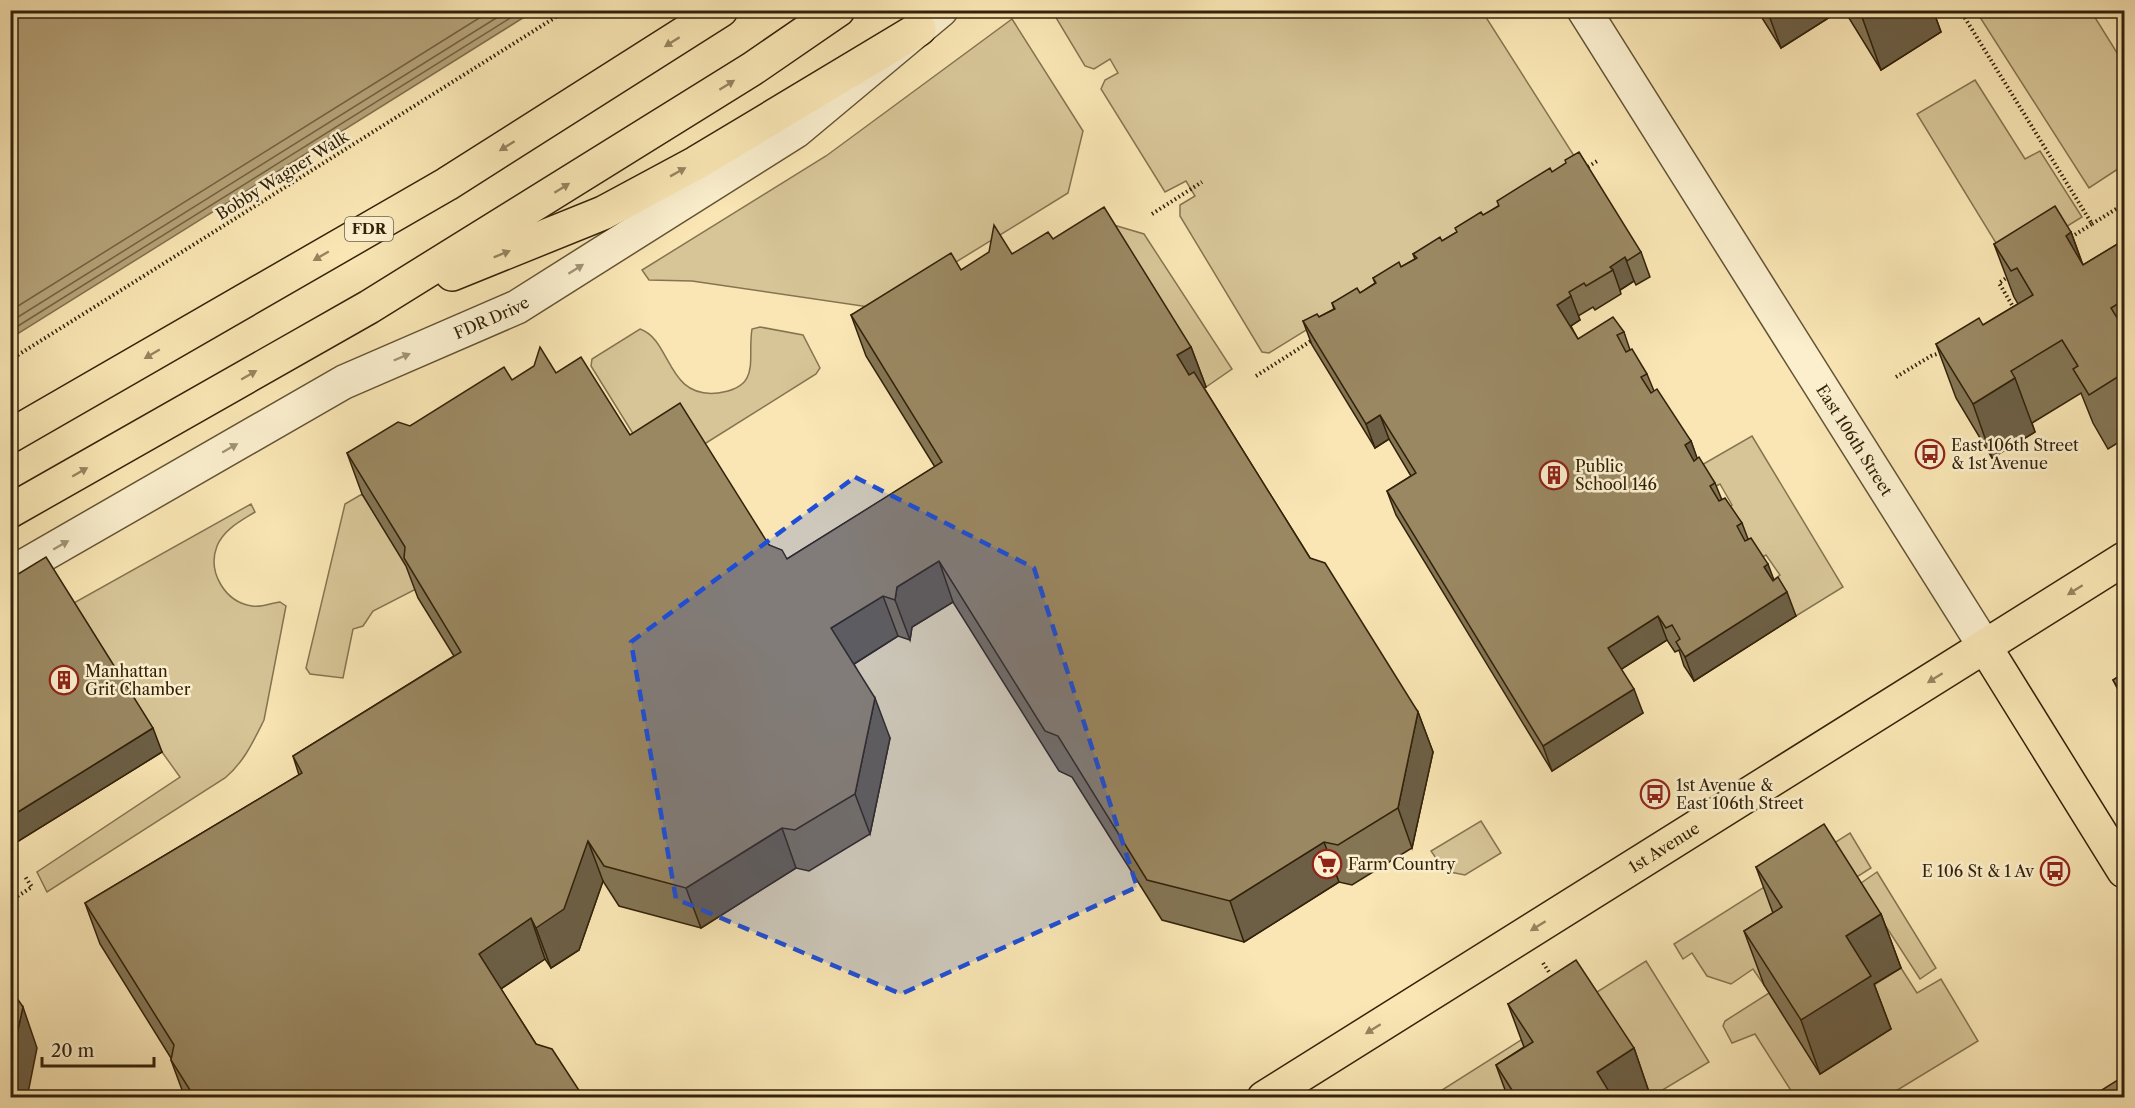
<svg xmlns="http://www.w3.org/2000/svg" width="2135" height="1108" font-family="'Libre Caslon Text',serif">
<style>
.green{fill:#d7c597;stroke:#857450;stroke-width:1.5}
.water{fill:#b6a37a;stroke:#826f4d;stroke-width:1.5}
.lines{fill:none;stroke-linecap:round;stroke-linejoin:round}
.shore{stroke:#746242;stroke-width:1.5}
.minor-casing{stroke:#645334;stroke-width:36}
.major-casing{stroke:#33220a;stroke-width:36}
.highway-casing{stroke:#33220a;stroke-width:36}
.path{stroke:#33220a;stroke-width:4;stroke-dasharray:1.5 3;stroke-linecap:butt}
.minor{stroke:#fbefce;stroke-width:33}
.major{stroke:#f9e6b4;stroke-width:33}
.highway{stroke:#f9e6b4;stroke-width:33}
.wall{fill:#847554;stroke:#33220a;stroke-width:1.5}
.shaded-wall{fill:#6c5f45;stroke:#33220a;stroke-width:1.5}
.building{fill:#9a8862;stroke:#33220a;stroke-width:1.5}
.oneway{fill:#96845f}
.oneway2{fill:#a19376}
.marked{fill:#1d4ed8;fill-opacity:0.2;stroke:#1d4ed8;stroke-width:4.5;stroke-dasharray:12 8;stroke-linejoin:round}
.labels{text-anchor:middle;stroke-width:5;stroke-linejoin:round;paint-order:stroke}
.shield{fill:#fbefce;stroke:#6f6045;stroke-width:1.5}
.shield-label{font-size:15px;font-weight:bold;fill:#33220a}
.street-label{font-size:16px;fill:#33220a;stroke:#fbefce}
.poi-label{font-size:16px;fill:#33220a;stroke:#fbefce;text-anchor:start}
</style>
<rect width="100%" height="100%" fill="#f9e6b4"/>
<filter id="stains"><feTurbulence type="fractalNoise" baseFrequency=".00333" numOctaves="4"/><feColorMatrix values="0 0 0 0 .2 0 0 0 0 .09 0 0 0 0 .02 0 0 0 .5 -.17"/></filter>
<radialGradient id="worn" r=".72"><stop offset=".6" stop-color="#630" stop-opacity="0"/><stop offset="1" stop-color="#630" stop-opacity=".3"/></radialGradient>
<!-- green -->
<g class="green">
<path d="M1052,11H1482L1578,162L1269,353L1262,352L1180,216V205L1195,196L1186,181L1165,192L1101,89L1105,80L1118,73L1110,59L1094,69L1085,66Z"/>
<path d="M1976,11H2091L2124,64V165L2089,188Z"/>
<path d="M1012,19L1083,131L1068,193L930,278L869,307L692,281L649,280L642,270L826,156Z"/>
<path d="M1975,80L2025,159L2040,151L2082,217L2017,257L1999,248L1917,114Z"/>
<path d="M1090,218L1144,234L1232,369L1206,387Z"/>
<path d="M760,327L803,335L820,368L816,374L698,448L655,469L591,366L592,359L640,329C672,340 666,399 718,393C762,387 747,360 752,329Z"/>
<path d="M1752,436L1843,587L1796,616L1772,581L1780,575L1766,555L1758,559L1726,509L1732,505L1720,484L1716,486L1700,466Z"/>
<path d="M362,494L420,587L373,611L363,626L353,629L343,678L310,674L306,668L345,504Z"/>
<path d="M251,504L255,512C241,521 224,529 217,546C207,572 225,602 252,606C261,608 271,603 280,602L286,606L264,720C253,742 244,762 225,778L47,892L37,872L180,777L162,752L72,604Z"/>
<path d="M1481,821L1501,853L1465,875L1445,871L1431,851Z"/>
<path d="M1850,833L1871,868L1847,883L1764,985L1753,969L1731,984L1707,976L1692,953L1683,959L1674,944Z"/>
<path d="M1877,872L1936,968L1920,979L1876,911L1851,890Z"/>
<path d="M1646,961L1709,1062L1651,1097H1431Z"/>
<path d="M1901,968L1917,993L1941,979L1978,1041L1886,1097H1795L1755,1034L1732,1043L1723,1026L1725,1021L1769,993L1820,1073L1866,990Z"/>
</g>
<!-- water -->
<path class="water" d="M11,10H534V11L11,338Z"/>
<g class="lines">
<!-- shore -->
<g class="shore">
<path d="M10,311L492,10"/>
<path d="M10,322L509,10"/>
<path d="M10,331L523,10"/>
</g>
<!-- minor casing -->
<g class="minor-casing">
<g id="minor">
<path id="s1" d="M1584,10L1985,647"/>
<path id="s2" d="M10,574L344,382L517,307L796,131L941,10"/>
</g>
</g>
<!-- major casing -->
<g class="major-casing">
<g id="major">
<path d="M1985,647L2124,871"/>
<path id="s3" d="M1264,1098L2124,559"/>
</g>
</g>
<!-- highway casing -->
<g class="highway-casing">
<g id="highway">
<path d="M452,274L603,213L696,163L919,29"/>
<path d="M10,436L447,184L721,10"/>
<path d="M10,511L369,307L752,69L838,10"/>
</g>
</g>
<!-- path -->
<g class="path">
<path d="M1960,10L2092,224L2068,239"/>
<path d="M1584,169L1599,160"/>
<path d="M1152,214L1202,182"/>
<path d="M2092,224L2124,204"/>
<path d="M2009,276L1999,283L2015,310"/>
<path d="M10,360L567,10"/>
<path d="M1256,376L1314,339"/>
<path d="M1896,377L1931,356L1943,352"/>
<path d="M10,901L32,887L24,875"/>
<path d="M10,944L11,945"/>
<path d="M1543,963L1549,972"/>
</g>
<!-- minor -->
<use href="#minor" class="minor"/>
<!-- major -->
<use href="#major" class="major"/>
<!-- highway -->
<use href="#highway" class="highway"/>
</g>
<!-- wall -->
<g class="wall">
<path d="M1757,10H1841L1781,48Z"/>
<path d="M1844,10H1933L1941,32L1881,70Z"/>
<path d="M1552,172L1641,252L1650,277L1636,285L1634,281L1620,290L1621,294L1595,310L1593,307L1578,316L1580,320L1571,326L1578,339L1624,332L1630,350L1647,374L1654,391L1691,441L1697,459L1715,483L1722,500L1742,523L1748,539L1796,616L1694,681L1684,666L1679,650L1675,652L1667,640L1621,669L1643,713L1552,771L1396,515L1387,491L1411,476L1389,439L1375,448L1312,345L1303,321L1319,317L1334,309L1332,303L1360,293L1375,283L1373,278L1401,267L1415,259L1413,254L1442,241L1457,232Z"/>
<path d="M2071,232L2083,265L2124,240V439L2108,449L2093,423L2081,393L2032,423L2035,432L1992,458L1956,398L1936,344L1983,325L2018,304L2014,297L1994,244Z"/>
<path d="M1053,239L1191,347L1206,387L1204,388L1310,558L1418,712L1433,752L1412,848L1352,885L1339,882L1244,942L1162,920L1072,777L1059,771L953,602L912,627L910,640L898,636L854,664L890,738L870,834L809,871L796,868L701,928L619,906L603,881L579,950L551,968L545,959L501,989L536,1044L584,1098H185L171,1060V1058L100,944L85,903L299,775L293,756L454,656L418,598L406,566L362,494L347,453L410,426L512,380L556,373L630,435L787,559L935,467L866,356L851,315L961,270L1012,254Z"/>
<path d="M10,579L162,752L17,842L10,831Z"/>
<path d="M2124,673V701L2117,688L2113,680Z"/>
<path d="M1756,867L1881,914L1901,968L1874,984L1891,1029L1820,1074L1764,985L1744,931L1773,913Z"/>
<path d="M1508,1004L1634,1048L1651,1098H1508L1496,1065L1524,1047Z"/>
</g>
<!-- shaded-wall -->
<g class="shaded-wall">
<path d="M1767,10H1841L1781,48Z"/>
<path d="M1872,10H1933L1941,32L1881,70L1862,17Z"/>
<path d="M2071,232L2090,286L2066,236Z"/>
<path d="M1625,257L1634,281L1620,290L1613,270L1610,267Z"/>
<path d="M1571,296L1580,320L1566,329L1557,305Z"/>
<path d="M1191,347L1206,387L1192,396L1177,355Z"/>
<path d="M2015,378L2035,432L1992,458L1973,404Z"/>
<path d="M1380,415L1389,439L1375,448L1366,424Z"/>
<path d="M1691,441L1700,466L1694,470L1685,445Z"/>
<path d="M939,561L953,602L912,627L910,640L895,600L897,587Z"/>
<path d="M1768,564L1777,588L1764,567Z"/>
<path d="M1787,592L1796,616L1694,681L1685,657Z"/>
<path d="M883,596L898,636L846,669L831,628Z"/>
<path d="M1658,616L1667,640L1617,672L1608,648Z"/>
<path d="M1634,689L1643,713L1552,771L1543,746Z"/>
<path d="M875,698L890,738L870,834L855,794Z"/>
<path d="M1418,712L1433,752L1412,848L1398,808Z"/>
<path d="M153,728L162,752L17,842L10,824V817Z"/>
<path d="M782,828L796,868L701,928L686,888Z"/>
<path d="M588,841L603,881L579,950L551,968L536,928Z"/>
<path d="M1324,842L1339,882L1244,942L1230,901Z"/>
<path d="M1881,914L1901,968L1874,984L1891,1029L1820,1074L1801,1020L1846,936Z"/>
<path d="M531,918L545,959L493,994L479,954Z"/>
<path d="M23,1007L37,1048L27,1098H10V1066Z"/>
<path d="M1634,1048L1651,1098H1606L1597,1072Z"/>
</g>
<!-- building -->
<g class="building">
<path d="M1858,10H1872L1862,17Z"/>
<path d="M1579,152L1641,252L1627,261L1625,257L1610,267L1613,270L1586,286L1584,283L1569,292L1571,296L1557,305L1578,339L1613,317L1624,332L1617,335L1626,352L1632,349L1647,374L1641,377L1651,393L1657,389L1691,441L1685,445L1694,461L1699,457L1715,483L1710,486L1719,501L1725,498L1742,523L1737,526L1745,541L1751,538L1768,564L1764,567L1773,581L1778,577L1787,592L1685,657L1676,642L1680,639L1672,625L1666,628L1658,616L1608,648L1634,689L1543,746L1387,491L1416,473L1380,415L1366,424L1303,321L1317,314L1319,317L1335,309L1332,303L1357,288L1360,293L1376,283L1373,278L1399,262L1401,267L1417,258L1413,254L1440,237L1442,241L1457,232L1455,228L1481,212L1483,215L1499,206L1497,201L1550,168L1552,172L1566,163L1565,160Z"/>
<path d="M2055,206L2071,232L2066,236L2083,265L2124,240V300L2111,308L2124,329V373L2089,395L2073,369L2078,366L2062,340L2011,371L2015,378L1973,404L1936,344L1979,318L1983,325L2033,295L2017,268L2011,271L1994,244Z"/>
<path d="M1104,207L1191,347L1177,355L1189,375L1194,372L1310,558L1325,563L1418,712L1398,808L1338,845L1324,842L1230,901L1147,880L1058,736L1045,731L939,561L897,587L895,600L883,596L831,628L875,698L855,794L795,830L782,828L686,888L604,866L588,841L564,909L536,928L531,918L479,954L536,1044L552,1049L584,1098H195L171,1060L174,1045L85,903L302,773L293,756L461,652L404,558L405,547L347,453L398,422L410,426L504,367L512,380L534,366L540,347L556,373L581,357L630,435L680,403L769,545L782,550L787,559L942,462L851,315L951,253L961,270L989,252L994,225L1012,254L1048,232L1053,239Z"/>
<path d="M46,557L153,728L10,817V579Z"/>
<path d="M2124,673V698L2113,680Z"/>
<path d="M1824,824L1881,914L1846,936L1871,976L1801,1020L1744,931L1782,907L1756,867Z"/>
<path d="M1576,960L1634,1048L1597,1072L1613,1098H1517L1496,1065L1533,1042L1508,1004Z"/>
<path d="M10,988L23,1007L10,1066Z"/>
<path d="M2124,1076V1098H2089Z"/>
</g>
<!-- one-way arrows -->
<defs><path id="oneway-solid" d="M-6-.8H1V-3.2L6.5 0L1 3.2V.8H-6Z" transform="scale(1.5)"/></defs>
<g class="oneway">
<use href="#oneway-solid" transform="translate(672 42) rotate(148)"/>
<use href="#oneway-solid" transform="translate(727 85) rotate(-32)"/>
<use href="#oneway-solid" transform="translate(507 146) rotate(148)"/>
<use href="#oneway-solid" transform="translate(678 172) rotate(-29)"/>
<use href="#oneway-solid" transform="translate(562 188) rotate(-32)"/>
<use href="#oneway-solid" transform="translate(502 254) rotate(-22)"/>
<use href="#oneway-solid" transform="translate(321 256) rotate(150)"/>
<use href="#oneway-solid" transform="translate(152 354) rotate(150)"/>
<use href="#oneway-solid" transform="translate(249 375) rotate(-30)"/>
<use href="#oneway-solid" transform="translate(80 472) rotate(-30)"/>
<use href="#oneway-solid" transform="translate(2075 590) rotate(148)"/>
<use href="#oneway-solid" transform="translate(1935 678) rotate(148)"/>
<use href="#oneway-solid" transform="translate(1538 926) rotate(148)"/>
<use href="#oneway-solid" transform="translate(1373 1029) rotate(148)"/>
</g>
<g class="oneway2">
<use href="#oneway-solid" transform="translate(576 269) rotate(-32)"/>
<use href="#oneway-solid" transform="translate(402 357) rotate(-23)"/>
<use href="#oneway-solid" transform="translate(230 448) rotate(-30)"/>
<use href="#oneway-solid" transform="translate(61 545) rotate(-30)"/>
</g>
<!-- marked area -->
<path class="marked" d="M855,477L1034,568L1137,887L901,994L676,899L631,642Z"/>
<!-- icons -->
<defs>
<g id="bus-ring" transform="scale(1.5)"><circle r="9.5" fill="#fbefce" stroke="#8f2418" stroke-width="1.5"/><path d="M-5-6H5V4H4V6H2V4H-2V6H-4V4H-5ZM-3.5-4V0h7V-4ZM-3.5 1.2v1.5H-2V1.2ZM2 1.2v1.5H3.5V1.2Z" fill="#8f2418"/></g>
<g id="building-ring" transform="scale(1.5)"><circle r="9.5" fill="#fbefce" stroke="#8f2418" stroke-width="1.5"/><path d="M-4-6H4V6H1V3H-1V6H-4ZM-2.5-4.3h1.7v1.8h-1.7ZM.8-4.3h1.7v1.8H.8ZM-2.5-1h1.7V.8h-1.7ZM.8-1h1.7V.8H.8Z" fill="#8f2418"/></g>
<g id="supermarket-ring" transform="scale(1.5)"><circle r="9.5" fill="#fbefce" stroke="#8f2418" stroke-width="1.5"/><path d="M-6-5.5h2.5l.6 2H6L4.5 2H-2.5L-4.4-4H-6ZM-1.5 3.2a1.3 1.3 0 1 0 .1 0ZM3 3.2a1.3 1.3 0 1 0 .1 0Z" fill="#8f2418"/></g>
</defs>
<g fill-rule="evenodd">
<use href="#bus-ring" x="1930" y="454"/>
<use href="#building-ring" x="1554" y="475"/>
<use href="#building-ring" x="64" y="680"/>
<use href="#bus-ring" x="1655" y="794"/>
<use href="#supermarket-ring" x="1327" y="864"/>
<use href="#bus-ring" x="2055" y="871"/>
</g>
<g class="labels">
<!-- shield labels -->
<rect class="shield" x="345" y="217" width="48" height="24" rx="4.5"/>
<g class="shield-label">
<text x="369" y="234">FDR</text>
</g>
<!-- street labels -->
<g class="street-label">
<text transform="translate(282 175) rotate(-32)" y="6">Bobby Wagner Walk</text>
<text dy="6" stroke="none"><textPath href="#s2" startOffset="546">FDR Drive</textPath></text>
<text dy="6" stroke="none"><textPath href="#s1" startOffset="508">East 106th Street</textPath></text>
<text dy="6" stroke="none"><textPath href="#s3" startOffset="472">1st Avenue</textPath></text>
</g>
<!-- poi labels -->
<g class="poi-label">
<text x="1951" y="451">East 106th Street<tspan x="1951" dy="18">&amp; 1st Avenue</tspan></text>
<text x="1575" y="472">Public<tspan x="1575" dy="18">School 146</tspan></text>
<text x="85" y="677">Manhattan<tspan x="85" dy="18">Grit Chamber</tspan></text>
<text x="1676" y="791">1st Avenue &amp;<tspan x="1676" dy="18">East 106th Street</tspan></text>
<text x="1348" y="870">Farm Country</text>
<text x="2034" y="877" text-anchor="end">E 106 St &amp; 1 Av</text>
</g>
</g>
<!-- margin -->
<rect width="2135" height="1108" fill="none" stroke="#f9e6b4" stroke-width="36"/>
<rect x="12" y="12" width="2111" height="1084" fill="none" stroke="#33220a" stroke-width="3"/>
<rect x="18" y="18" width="2099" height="1072" fill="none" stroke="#33220a" stroke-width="1.5"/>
<!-- scale -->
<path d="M42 1057v9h112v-9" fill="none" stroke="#33220a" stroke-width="3"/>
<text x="51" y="1057" font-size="18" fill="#33220a" stroke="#fbefce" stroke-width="4.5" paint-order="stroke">20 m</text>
<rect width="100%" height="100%" filter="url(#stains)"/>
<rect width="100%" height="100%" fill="url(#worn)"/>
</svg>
